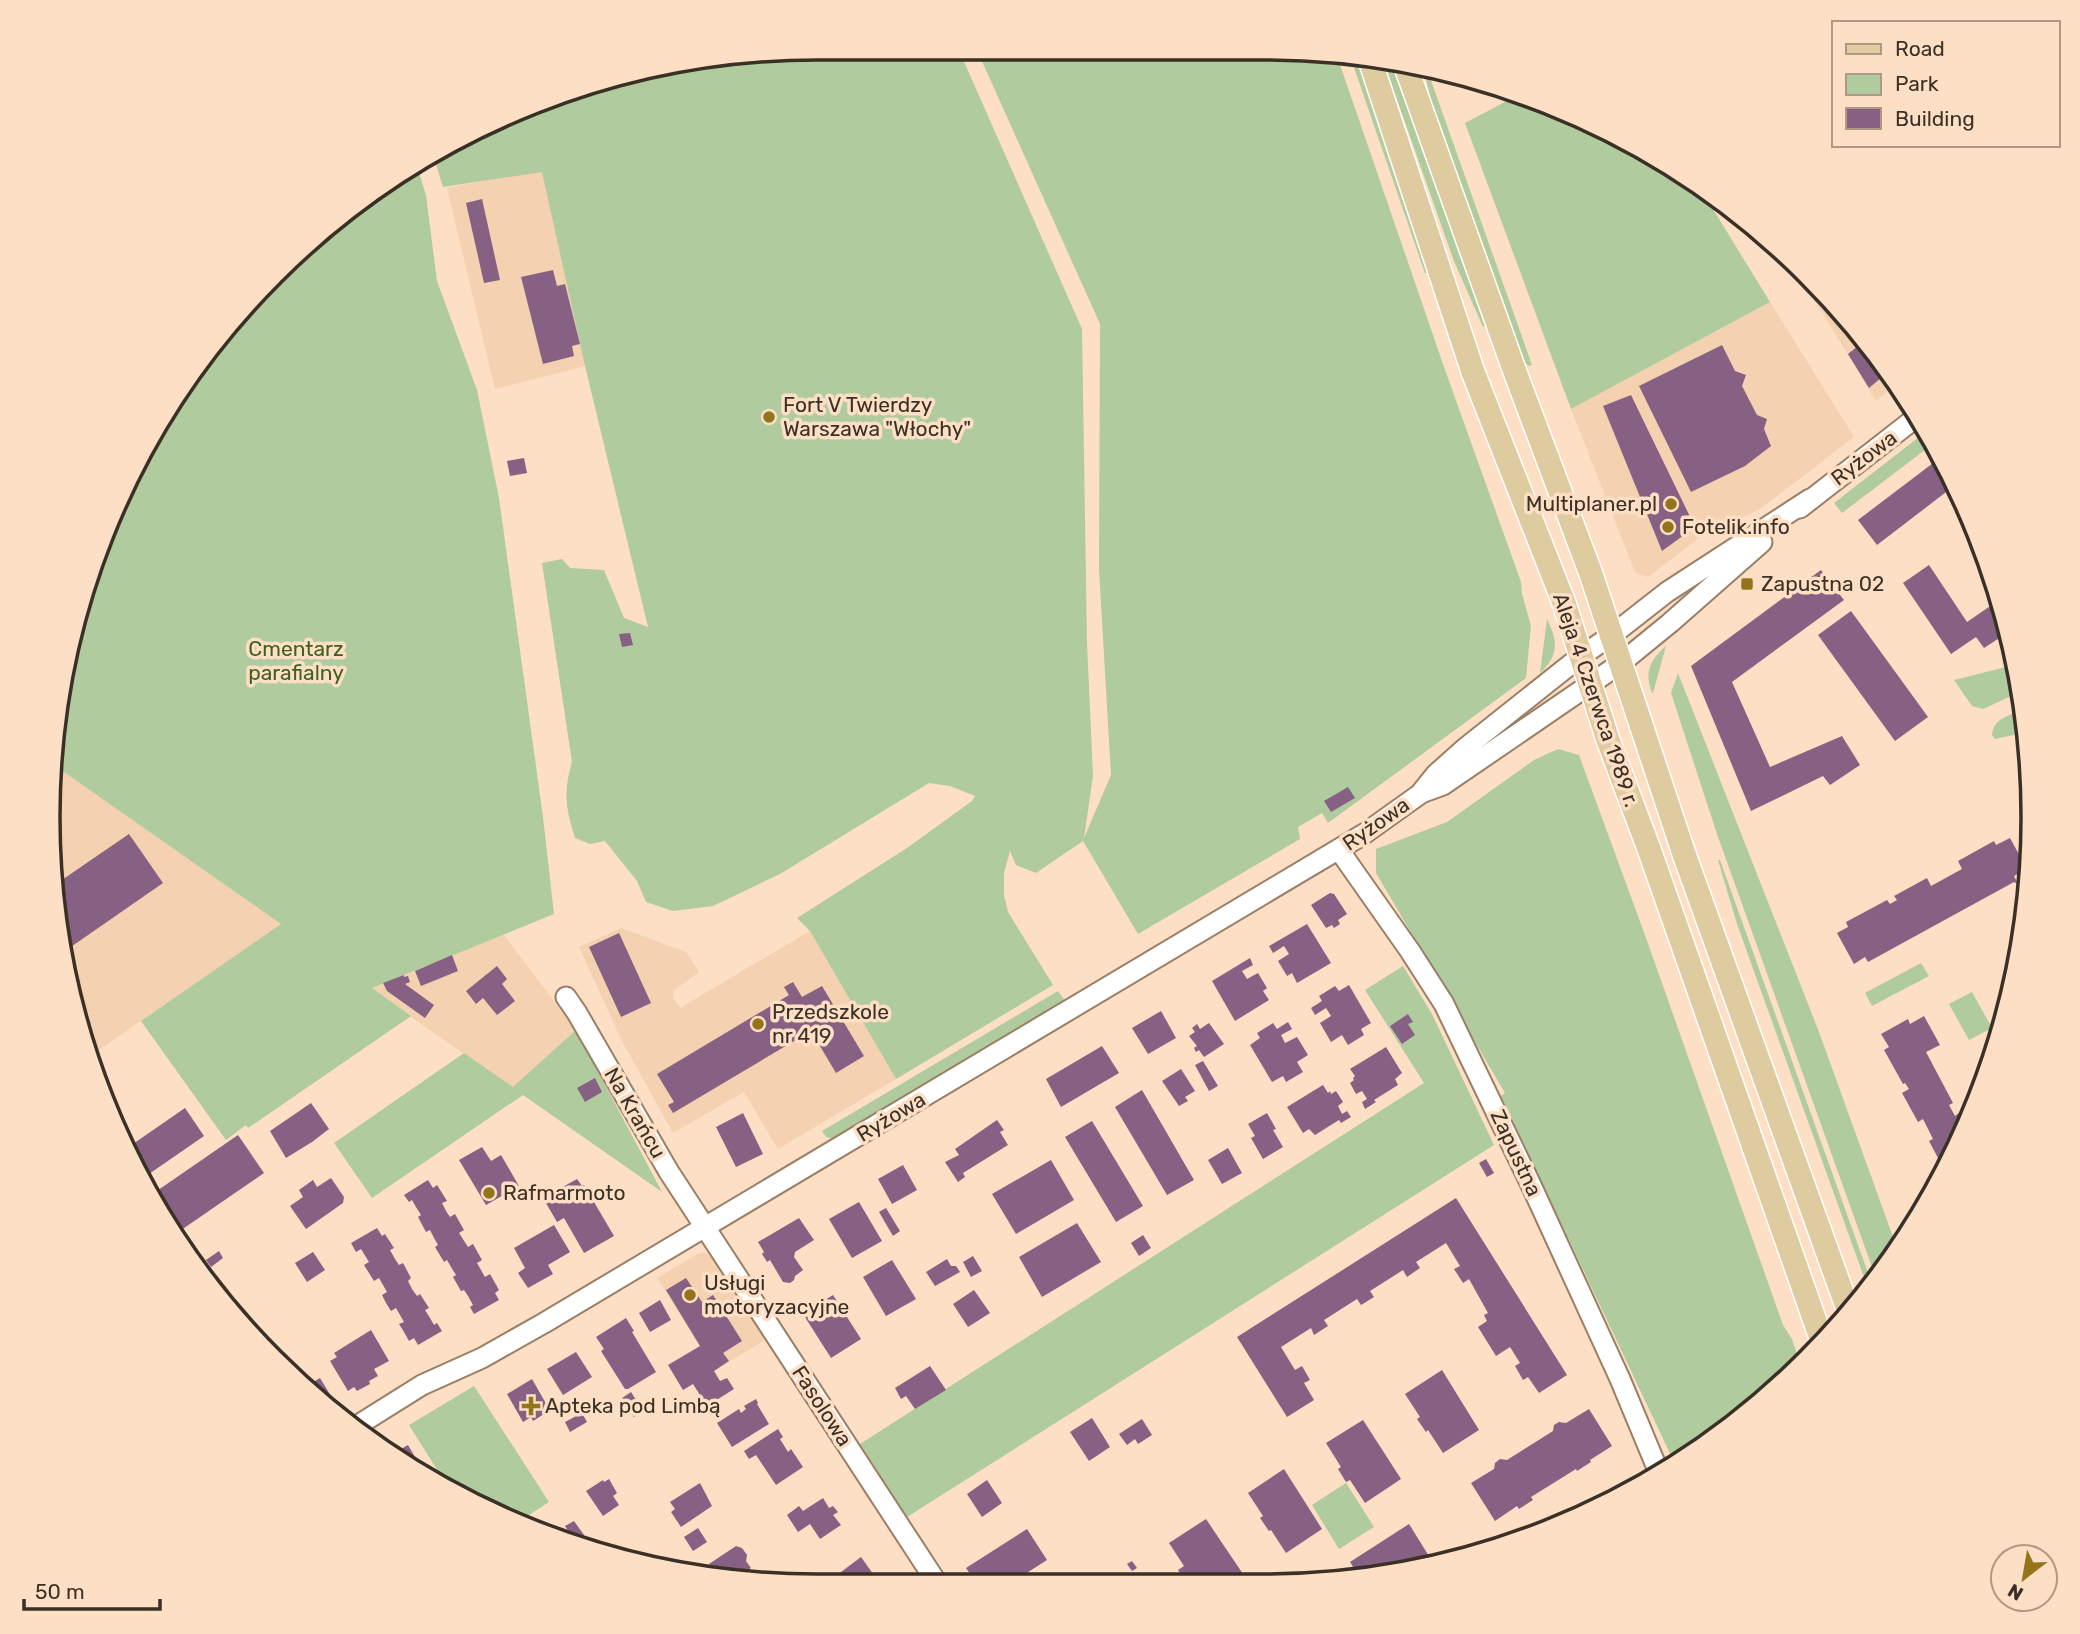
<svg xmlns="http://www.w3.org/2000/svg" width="2080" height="1634" font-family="Rubik,sans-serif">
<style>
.built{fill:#f4d1b0}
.green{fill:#b0cb9e}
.building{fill:#866184}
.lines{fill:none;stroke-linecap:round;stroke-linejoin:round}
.minor-casing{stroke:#9a7f66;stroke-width:23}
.major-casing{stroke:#fff;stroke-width:26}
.minor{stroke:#fff;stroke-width:19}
.major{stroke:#dfcba0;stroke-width:23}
.poi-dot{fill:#93741b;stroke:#fcdfc4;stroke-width:2.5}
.labels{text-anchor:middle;stroke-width:7;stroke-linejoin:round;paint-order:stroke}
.poi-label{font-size:21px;fill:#3b3026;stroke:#fcdfc4;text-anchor:start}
.street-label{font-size:21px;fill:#3b3026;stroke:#fcdfc4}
.park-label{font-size:21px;fill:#3d5f1f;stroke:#fcdfc4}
.rim{fill:none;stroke:#3b3026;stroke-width:3.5}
</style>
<rect width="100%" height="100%" fill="#fcdfc4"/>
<!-- built -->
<g class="built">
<path d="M543,170L585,366L495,389L447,188Z"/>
<path d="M1810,280L1841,309L1896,385L1876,401L1804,283Z"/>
<path d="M1770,302L1854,437L1760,509L1700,537L1648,577L1635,572L1571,409Z"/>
<path d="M54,765L281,924L90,1056L74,1017L47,817Z"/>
<path d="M621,928L686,952L699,972L673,991V998L680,1008L810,931L896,1079L778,1149L744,1092L673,1133L622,1041L579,947Z"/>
<path d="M503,934L576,1030L513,1088L371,989Z"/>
<path d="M704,1252L719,1264L767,1339L715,1370L657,1278L696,1255Z"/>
</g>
<!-- green -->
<g class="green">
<path d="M817,47L958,48L1082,329L1087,643L1093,776L1084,838L1111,775L1099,569L1100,324L976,48L1313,49L1336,53L1444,367L1521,582L1522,594L1531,626L1526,678L1328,823L1322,813L1298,827L1300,839L1138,934L1083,841L1036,873L1016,865L1010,851L1004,873V895L1008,912L1053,985L896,1079L810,931L797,918L907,848L972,801L975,796L950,786L929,783L780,874L713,906L673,911L646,902L637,881L605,841L590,844L575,838C566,809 563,792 572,762L542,563L562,559L570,568L604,570L624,618L648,627L585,366L542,172L443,187L432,151L617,74Z"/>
<path d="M1350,56L1357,58L1409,208L1429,272L1425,273Z"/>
<path d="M1384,63L1394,65L1485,326L1483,327L1454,261Z"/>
<path d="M1424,71L1428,72L1532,365L1529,366L1525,363L1431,100Z"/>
<path d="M1522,93L1648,150L1697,183L1770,302L1571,409L1465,123Z"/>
<path d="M416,163L426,195L437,281L477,390L499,498L543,817L554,914L372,988L411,1016L248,1128L246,1125L226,1140L141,1021L281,924L54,765L73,618L150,432L272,273Z"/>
<path d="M1928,430L1934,443L1842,513L1834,503Z"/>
<path d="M1547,619C1558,642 1559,655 1540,673Z"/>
<path d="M1666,646L1653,693H1652C1644,672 1650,660 1666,646Z"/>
<path d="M2014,665L2020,692L1983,709L1972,706L1954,680Z"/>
<path d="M1678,673L1819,1032L1897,1248L1877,1281L1717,834L1671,693Z"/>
<path d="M2024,709L2027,732L1995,739L1992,735C1993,718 2011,715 2024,709Z"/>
<path d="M1558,749L1579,755L1646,938L1783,1325L1792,1339L1800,1364L1771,1395L1675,1464L1501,1096L1505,1093L1376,873V849L1447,822L1534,760Z"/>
<path d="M1718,860H1720L1873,1287L1869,1291L1737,924Z"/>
<path d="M1921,963L1929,976L1872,1006L1865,993Z"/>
<path d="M1403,966L1432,1014L1494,1145L907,1517L860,1444L1424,1083L1365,990Z"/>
<path d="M1058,991L1065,1001L834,1139L826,1137L822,1131Z"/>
<path d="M1972,992L1992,1028L1969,1040L1949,1004Z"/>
<path d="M576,1030L662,1192L523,1095L372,1198L334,1143L464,1053L513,1087Z"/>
<path d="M474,1386L549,1502L515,1524L449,1489L409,1425Z"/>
<path d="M1346,1483L1374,1527L1339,1549L1312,1505Z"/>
</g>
<!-- building -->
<g class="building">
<path d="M482,199L500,280L484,283L466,203Z"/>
<path d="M553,270L557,286L565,284L580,344L572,346L574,356L543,364L521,277Z"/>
<path d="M1864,341L1887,373L1869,388L1848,354Z"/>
<path d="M1722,345L1735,371L1746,375L1742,386L1757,415L1767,419L1764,429L1771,446L1745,466L1691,492L1639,386Z"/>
<path d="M1631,395L1695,527L1662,551L1603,406Z"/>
<path d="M1941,457L1954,486L1877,545L1858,520Z"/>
<path d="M524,458L527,473L510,476L507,461Z"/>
<path d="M1929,565L1967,622L1999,600L2007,633L1984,648L1976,637L1951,654L1903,583Z"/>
<path d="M1821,570L1844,600L1732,682L1770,767L1842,736L1860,765L1830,785L1823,776L1751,811L1691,666Z"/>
<path d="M1851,611L1928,717L1895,741L1818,635Z"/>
<path d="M630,633L633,645L622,647L619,634Z"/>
<path d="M1348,787L1355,798L1331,812L1324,801Z"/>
<path d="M129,834L163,883L65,951L56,884Z"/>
<path d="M2010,838L2027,869L2014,876L2018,884L2014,882L1868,962L1865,957L1854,964L1837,933L1848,927L1846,922L1887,900L1890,904L1897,900L1894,896L1927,878L1931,886L1962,869L1958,861L1994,841L1996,845Z"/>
<path d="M51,847L62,863L54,868L52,851Z"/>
<path d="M1330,893L1334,894L1347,914L1338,920L1340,924L1334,928L1332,925L1326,928L1311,905Z"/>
<path d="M1307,924L1331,963L1297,983L1292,973L1287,976L1278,961L1289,954L1284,946L1273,953L1269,946Z"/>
<path d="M619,933L651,1003L621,1017L589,947Z"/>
<path d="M452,955L458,971L421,986L415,971Z"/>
<path d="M1250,958L1253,965L1242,971L1247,979L1258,973L1267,988L1263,991L1269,1000L1235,1021L1212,981Z"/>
<path d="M497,966L507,979L502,984L515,1001L497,1015L483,998L476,1004L466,991Z"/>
<path d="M404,975V977L408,976L410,982L405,984L434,1005L425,1018L387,991L383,983Z"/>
<path d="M793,982L802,997L822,986L864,1056L836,1073L811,1031L673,1113L668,1105L674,1102L657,1074L789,995L784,987Z"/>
<path d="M1349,985L1371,1023L1361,1029L1364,1035L1348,1045L1342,1035L1331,1042L1320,1023L1331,1016L1326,1008L1315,1015L1311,1008L1322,1001L1319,996L1335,986L1339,991Z"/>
<path d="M1161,1011L1176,1038L1148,1054L1132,1028Z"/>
<path d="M1408,1014L1413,1022L1408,1024L1415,1035L1402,1044L1390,1026Z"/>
<path d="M1924,1016L1940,1045L1926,1052L1953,1103L1949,1105L1955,1116L1959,1113L1963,1121L1968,1118L1954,1157L1948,1166L1942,1155L1938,1158L1929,1141L1933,1139L1923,1119L1918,1122L1902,1093L1909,1089L1905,1083L1903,1084L1884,1050L1889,1047L1881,1034L1908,1019L1910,1024Z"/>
<path d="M1288,1022L1292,1029L1281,1035L1285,1043L1297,1037L1308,1055L1297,1062L1303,1072L1286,1082L1283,1076L1272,1082L1250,1045L1260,1038L1257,1033L1273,1023L1277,1029Z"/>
<path d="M1209,1023L1224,1044L1204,1057L1199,1050L1196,1052L1194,1048L1197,1046L1189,1036L1195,1032L1192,1028L1197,1024L1200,1029Z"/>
<path d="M1102,1046L1119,1073L1061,1107L1046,1079Z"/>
<path d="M1386,1047L1402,1073L1395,1079L1398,1085L1374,1100L1376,1102L1365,1109L1362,1102L1367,1099L1362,1091L1356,1094L1350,1083L1354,1080L1353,1078L1355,1076L1350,1069Z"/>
<path d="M1203,1061L1218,1086L1209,1091L1195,1065Z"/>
<path d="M1181,1069L1195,1091L1185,1097L1188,1101L1179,1106L1162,1081Z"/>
<path d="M595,1078L602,1092L585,1102L577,1088Z"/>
<path d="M1323,1085L1328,1093L1330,1091L1331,1094L1336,1091L1343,1102L1338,1106L1342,1114L1347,1111L1351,1117L1341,1123L1339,1120L1315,1135L1309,1129L1303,1133L1287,1107Z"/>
<path d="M1142,1090L1194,1180L1167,1195L1115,1107Z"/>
<path d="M311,1103L329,1129L312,1142L286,1158L270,1131Z"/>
<path d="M185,1108L204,1136L149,1174L130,1146Z"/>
<path d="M743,1113L763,1154L736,1167L716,1127Z"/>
<path d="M1267,1113L1276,1129L1273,1130L1283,1147L1263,1159L1251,1138L1255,1136L1248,1124Z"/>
<path d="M997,1120L1004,1130L1000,1132L1008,1145L963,1173L965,1177L958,1182L945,1162L959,1155L955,1149Z"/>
<path d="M1092,1121L1143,1206L1116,1222L1065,1137Z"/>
<path d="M238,1135L264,1173L174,1235L148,1197Z"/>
<path d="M482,1147L491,1161L501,1155L519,1186L486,1205L459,1160Z"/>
<path d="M1228,1148L1242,1173L1222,1184L1208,1160Z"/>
<path d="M1486,1159L1494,1173L1487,1177L1479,1163Z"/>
<path d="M1051,1160L1074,1200L1016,1234L992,1194Z"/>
<path d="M903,1165L917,1190L892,1204L878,1179Z"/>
<path d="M331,1178L344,1197L343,1203L306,1229L290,1206L303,1197L299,1190L313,1180L317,1187Z"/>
<path d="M577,1179L582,1186L584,1185L614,1236L584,1253L564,1218L557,1222L543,1198Z"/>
<path d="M428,1180L433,1188L437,1185L447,1201L442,1203L446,1211L450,1217L455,1214L464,1230L459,1233L468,1247L473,1244L482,1260L477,1263L485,1277L490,1274L499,1290L495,1293L499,1300L474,1314L470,1307L473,1305L468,1296L464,1290L461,1291L453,1277L456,1275L451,1267L447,1260L444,1262L435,1247L438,1245L434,1238L430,1230L426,1232L418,1217L421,1215L416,1207L412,1200L409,1202L404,1195Z"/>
<path d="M1456,1198L1567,1375L1539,1393L1528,1377L1523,1380L1515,1366L1520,1363L1510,1347L1496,1356L1478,1327L1487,1321L1484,1315L1488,1313L1469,1279L1463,1283L1454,1269L1460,1266L1446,1243L1416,1262L1420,1268L1407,1277L1403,1270L1370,1291L1374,1297L1361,1305L1357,1299L1324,1320L1328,1326L1314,1335L1311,1328L1281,1347L1295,1370L1302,1366L1310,1380L1304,1383L1314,1400L1287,1417L1237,1337Z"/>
<path d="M859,1202L882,1241L852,1258L829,1219Z"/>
<path d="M886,1208L900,1231L893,1236L879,1212Z"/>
<path d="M799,1218L814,1240L795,1252L794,1257L803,1270L795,1276L794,1280L790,1283L783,1282L770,1260L767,1262L762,1254L764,1252L758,1242Z"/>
<path d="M1077,1223L1101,1262L1042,1297L1019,1257Z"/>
<path d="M554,1225L570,1252L548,1265L553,1274L528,1288L518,1273L525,1268L514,1248Z"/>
<path d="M377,1228L382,1236L385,1234L394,1248L390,1250L395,1259L399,1265L403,1263L411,1278L408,1281L412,1289L417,1296L420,1294L429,1308L425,1310L430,1318L434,1325L437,1323L442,1331L418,1345L414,1338L409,1341L404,1332L399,1324L404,1322L396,1308L391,1311L386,1303L382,1295L387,1292L379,1278L374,1281L364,1265L369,1262L361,1249L356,1252L351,1243Z"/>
<path d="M1143,1235L1151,1248L1139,1256L1131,1243Z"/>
<path d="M219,1251L223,1258L211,1267L206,1260Z"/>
<path d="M313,1252L325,1270L307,1282L295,1263Z"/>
<path d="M973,1256L982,1271L971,1277L963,1262Z"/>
<path d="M947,1259L951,1266H956L960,1272L935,1286L926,1272Z"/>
<path d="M892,1260L916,1299L886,1316L863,1277Z"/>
<path d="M686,1278L702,1302L713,1295L742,1341L723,1353L729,1361L714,1371L720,1381L727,1378L734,1389L707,1406L693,1384L683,1390L668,1365L700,1346L666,1290Z"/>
<path d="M974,1290L990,1313L968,1327L953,1304Z"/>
<path d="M833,1295L861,1339L831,1358L803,1314Z"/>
<path d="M660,1300L671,1320L650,1332L639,1313Z"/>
<path d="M626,1318L634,1331L632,1332L656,1372L628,1389H625L601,1351L604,1349L596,1337Z"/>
<path d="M371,1330L389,1361L374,1369L378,1376L369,1381L370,1384L357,1391L354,1387L348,1391L330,1361L337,1357L334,1353Z"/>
<path d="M576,1352L592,1377L563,1395L547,1369Z"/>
<path d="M930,1366L946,1390L915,1409L906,1396L901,1399L895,1388Z"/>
<path d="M1442,1370L1479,1430L1443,1453L1428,1430L1426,1432L1417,1419L1420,1417L1405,1394Z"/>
<path d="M303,1371L310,1384L320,1378L334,1401L329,1404L296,1375Z"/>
<path d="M532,1379L548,1407L542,1410L544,1414L533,1421L531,1417L523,1422L507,1394Z"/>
<path d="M631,1392L643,1411L634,1417L622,1398Z"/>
<path d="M756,1399L758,1403L757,1404L769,1424L732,1447L717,1423L739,1409L741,1413L746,1409L744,1406Z"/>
<path d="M1589,1409L1612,1446L1590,1460L1591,1462L1577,1471L1576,1469L1531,1497L1533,1500L1519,1509L1517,1506L1495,1521L1471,1483L1494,1469L1495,1463L1500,1459L1507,1460L1553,1431L1554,1425L1559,1422L1566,1423Z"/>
<path d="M582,1413L587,1422L570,1432L565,1422Z"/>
<path d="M1092,1418L1110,1447L1089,1461L1070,1432Z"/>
<path d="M1142,1419L1152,1435L1138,1444L1135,1439L1127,1445L1119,1434Z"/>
<path d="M1363,1420L1401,1479L1365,1503L1350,1480L1346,1482L1338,1469L1341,1467L1326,1443Z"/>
<path d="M778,1429L783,1437L780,1439L788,1452L791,1449L803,1467L776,1485L756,1455L749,1459L744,1451Z"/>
<path d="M408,1445L425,1474L423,1475L389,1456Z"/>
<path d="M1284,1469L1322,1529L1286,1553L1271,1530L1269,1531L1260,1518L1263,1516L1248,1493Z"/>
<path d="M609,1479L617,1493L613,1496L619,1505L603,1516L586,1491L603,1480L604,1482Z"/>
<path d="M987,1480L1002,1503L982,1517L967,1494Z"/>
<path d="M700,1483L712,1506L681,1527L671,1512L675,1509L670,1502Z"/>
<path d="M823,1498L829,1508L833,1506L838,1512L833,1515L841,1525L820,1539L810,1524L798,1532L787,1515L799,1506L803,1511Z"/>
<path d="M1206,1519L1245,1577L1233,1585H1197L1192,1579L1186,1583L1178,1570L1184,1566L1169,1543Z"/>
<path d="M574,1521L584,1535L575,1541L565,1526Z"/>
<path d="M1409,1524L1432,1561L1359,1576L1350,1562Z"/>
<path d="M698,1528L707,1542L693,1551L684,1537Z"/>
<path d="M1027,1529L1047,1560L1006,1586H985L981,1581L977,1584L966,1568Z"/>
<path d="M736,1546L742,1548L747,1555L746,1561L751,1568L743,1573L740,1579L718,1577L709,1564Z"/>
<path d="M861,1557L876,1578L865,1587H821Z"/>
<path d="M1132,1561L1137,1568L1132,1571L1127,1564Z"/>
</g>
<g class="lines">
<!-- minor casing -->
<g class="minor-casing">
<g id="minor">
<path d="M1800,508L1918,416"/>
<path d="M1421,793L1443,785L1621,663L1670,623L1762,542"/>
<path d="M1339,850L1410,951L1444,1004L1532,1187L1620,1379L1660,1475"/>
<path d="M566,997L577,1013L669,1172L939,1586"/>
<path d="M355,1427L422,1385L482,1358L544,1323L1364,834L1420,794L1436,774L1464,749L1581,656L1612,635L1667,592L1810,499"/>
</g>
</g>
<!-- major casing -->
<g class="major-casing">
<g id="major">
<path d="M1370,60L1473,372L1564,603L1608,740L1649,849L1822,1341"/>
<path d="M1406,67L1515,372L1591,574L1684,854L1849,1312"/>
</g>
</g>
<!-- minor -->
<use href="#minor" class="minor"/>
<!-- major -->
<use href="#major" class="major"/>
</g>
<!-- markers -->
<g class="poi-dot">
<circle cx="769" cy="417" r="7"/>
<circle cx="1671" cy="504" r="7"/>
<circle cx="1668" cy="527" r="7"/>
<rect x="1740" y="577" width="14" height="14" rx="3.5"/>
<circle cx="758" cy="1024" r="7"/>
<circle cx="489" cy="1193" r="7"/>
<circle cx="690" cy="1295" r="7"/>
<path d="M527.5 1395.5h7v7h7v7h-7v7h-7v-7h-7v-7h7z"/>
</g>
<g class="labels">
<!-- poi labels -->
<g class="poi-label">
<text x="783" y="412">Fort V Twierdzy<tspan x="783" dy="24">Warszawa "Włochy"</tspan></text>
<text x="1657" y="511" text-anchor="end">Multiplaner.pl</text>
<text x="1682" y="534">Fotelik.info</text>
<text x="1761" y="591">Zapustna 02</text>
<text x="772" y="1019">Przedszkole<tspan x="772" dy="24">nr 419</tspan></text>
<text x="503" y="1200">Rafmarmoto</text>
<text x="704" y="1290">Usługi<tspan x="704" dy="24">motoryzacyjne</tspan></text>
<text x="545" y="1413">Apteka pod Limbą</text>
</g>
<!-- street labels -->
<g class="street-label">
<text transform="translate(1864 458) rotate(-37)" y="7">Ryżowa</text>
<text transform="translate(1596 700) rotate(71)" y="7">Aleja 4 Czerwca 1989 r.</text>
<text transform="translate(1376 824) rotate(-35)" y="7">Ryżowa</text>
<text transform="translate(635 1113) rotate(60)" y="7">Na Krańcu</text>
<text transform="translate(891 1117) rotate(-31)" y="7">Ryżowa</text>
<text transform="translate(1516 1153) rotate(65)" y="7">Zapustna</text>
<text transform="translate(822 1406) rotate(57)" y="7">Fasolowa</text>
</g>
<!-- park labels -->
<g class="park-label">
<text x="296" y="656">Cmentarz<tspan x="296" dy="24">parafialny</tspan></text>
</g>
</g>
<!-- crop -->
<path d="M0 0H2080V1634H0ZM817 60H1264A757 757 0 0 1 2021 817V817A757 757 0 0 1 1264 1574H817A757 757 0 0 1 60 817V817A757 757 0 0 1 817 60Z" fill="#fcdfc4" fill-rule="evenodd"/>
<path class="rim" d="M817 60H1264A757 757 0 0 1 2021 817V817A757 757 0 0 1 1264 1574H817A757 757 0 0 1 60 817V817A757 757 0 0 1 817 60Z"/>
<!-- legend -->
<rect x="1832" y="21" width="228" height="126" fill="#fcdfc4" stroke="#af9985" stroke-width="2"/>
<rect x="1846" y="44" width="35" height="10" fill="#dfcba0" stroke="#af9985" stroke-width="2"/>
<text x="1895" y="56" font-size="21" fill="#3b3026">Road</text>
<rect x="1846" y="74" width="35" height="21" fill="#b0cb9e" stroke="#af9985" stroke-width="2"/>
<text x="1895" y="91" font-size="21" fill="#3b3026">Park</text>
<rect x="1846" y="108" width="35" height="21" fill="#866184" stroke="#af9985" stroke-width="2"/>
<text x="1895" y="126" font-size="21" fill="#3b3026">Building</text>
<!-- north arrow -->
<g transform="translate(2024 1578) rotate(211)"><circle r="33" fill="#fcdfc4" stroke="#af9985" stroke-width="2"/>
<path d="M0-5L12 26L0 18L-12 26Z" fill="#93741b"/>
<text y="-10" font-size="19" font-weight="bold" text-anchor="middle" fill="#3b3026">N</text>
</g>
<!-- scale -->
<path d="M24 1599v10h136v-10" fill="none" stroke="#3b3026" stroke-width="3.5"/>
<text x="35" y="1599" font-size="21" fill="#3b3026" stroke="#fcdfc4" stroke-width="5" paint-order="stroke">50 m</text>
</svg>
